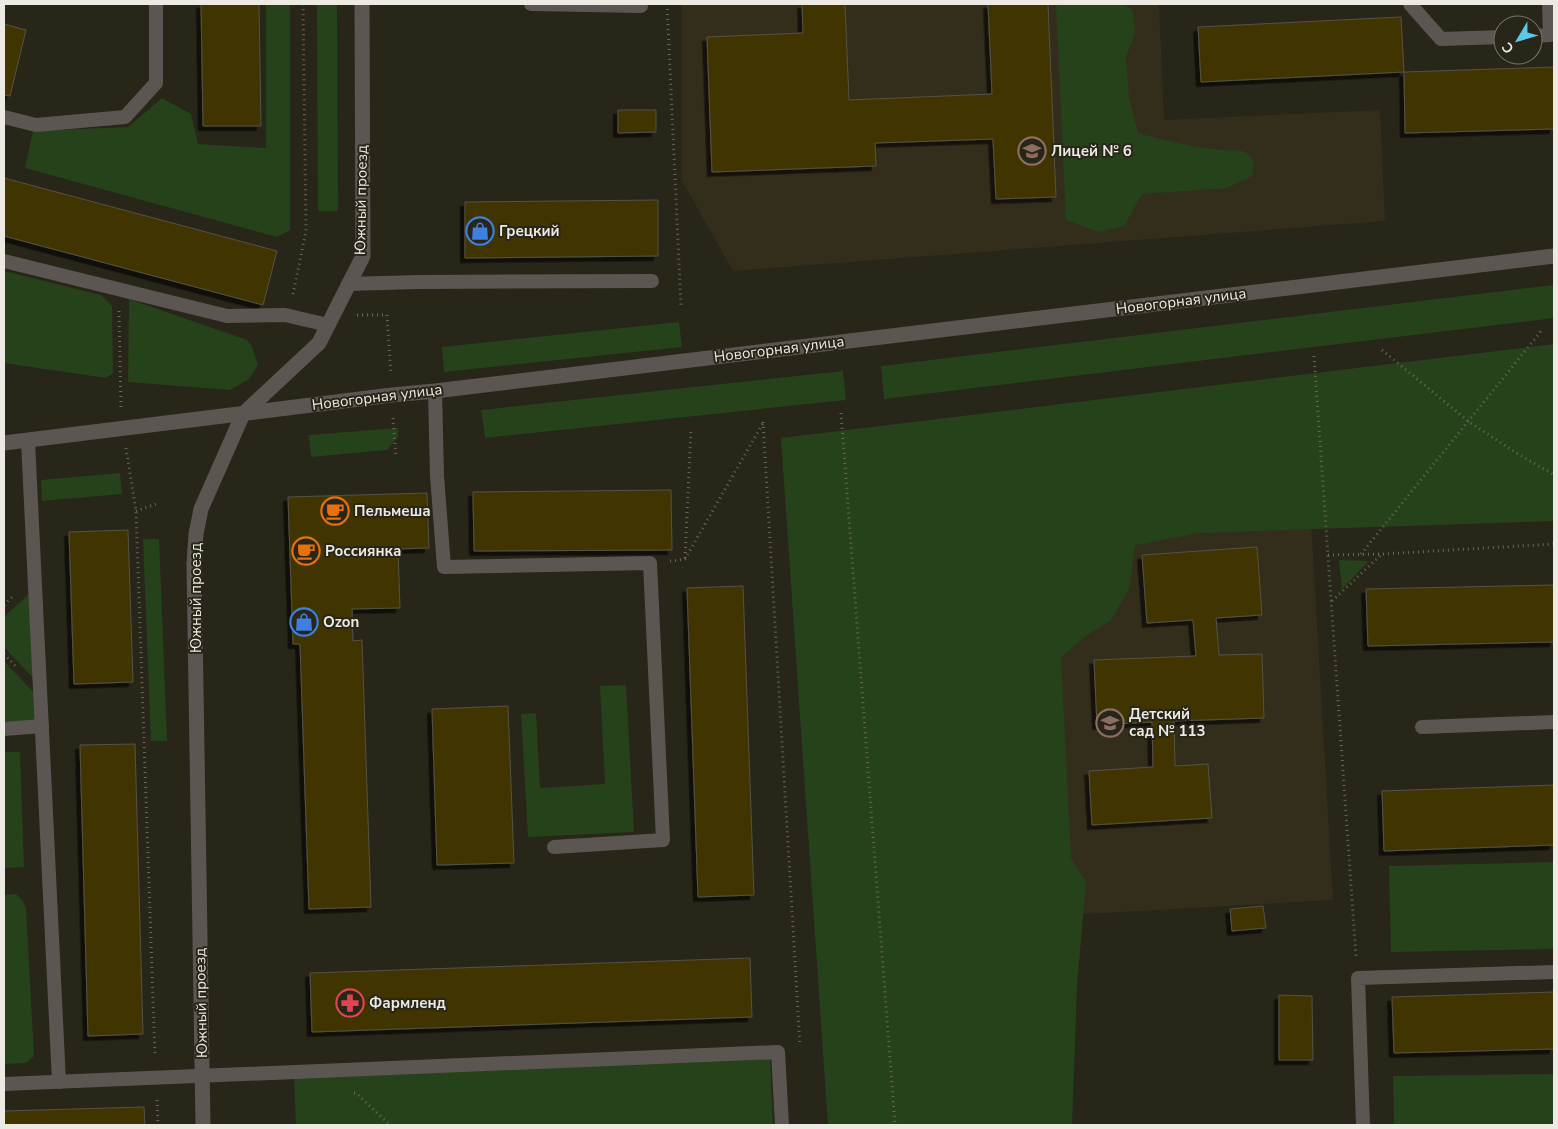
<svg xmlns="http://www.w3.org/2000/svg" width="1558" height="1129" font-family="'Nunito Sans',sans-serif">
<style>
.built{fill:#332e1c}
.green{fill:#26421b}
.building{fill:#413500;stroke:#555245;filter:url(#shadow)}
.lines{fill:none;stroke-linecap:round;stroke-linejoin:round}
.path{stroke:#69665c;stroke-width:3;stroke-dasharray:1 4;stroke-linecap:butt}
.service{stroke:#5c5653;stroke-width:14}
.minor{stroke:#5c5653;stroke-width:15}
.tertiary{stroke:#5c5653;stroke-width:15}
.labels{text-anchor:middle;stroke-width:4;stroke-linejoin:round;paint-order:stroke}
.poi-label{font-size:15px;font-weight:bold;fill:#eceae2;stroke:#282519;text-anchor:start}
.street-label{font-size:15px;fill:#eceae2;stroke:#282519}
</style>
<defs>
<filter id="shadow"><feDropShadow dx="-4.5" dy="4.5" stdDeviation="0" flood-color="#0009"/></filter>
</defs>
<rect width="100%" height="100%" fill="#282519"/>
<!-- built -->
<g class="built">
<path d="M682,4H1159L1164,120L1380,110L1385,221L733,271L682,181Z"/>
<path d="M1311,521L1333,900L909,924L886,545Z"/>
</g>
<!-- green -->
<g class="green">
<path d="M266,4H290V230L277,237L25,168L33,131L128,127L162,98L191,114L198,144L266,148Z"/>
<path d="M317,4H337L338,211H318Z"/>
<path d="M1056,4H1124L1133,11L1135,33L1126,57L1129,99L1138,133C1166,141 1193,147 1222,150C1231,151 1242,148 1249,155C1255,160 1254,169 1252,176L1227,188L1142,194L1124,226L1099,232L1066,220Z"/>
<path d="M4,271L101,295L112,306L113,373L106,378L4,363Z"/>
<path d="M1554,285V318L884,399L881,366Z"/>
<path d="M129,299L247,340L252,346L258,365L249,379L230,390L128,382Z"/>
<path d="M679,322L682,347L444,372L442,347Z"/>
<path d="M1554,344V521L1199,533L1135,545L1129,589L1111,620L1086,636L1061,657L1071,858L1086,882L1077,986L1072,1125H828L781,438Z"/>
<path d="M843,371L846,400L485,438L481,410Z"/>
<path d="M398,428V436L387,450L311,457L309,435Z"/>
<path d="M120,473L122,494L42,501L41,480Z"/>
<path d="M143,539H159L167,741H151Z"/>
<path d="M1339,560L1369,561L1342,589Z"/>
<path d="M31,592L36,681L4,647V617Z"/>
<path d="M4,661L35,694L36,722L4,724Z"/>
<path d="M626,685L634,832L528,837L521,714L536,713L540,788L605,784L600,686Z"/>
<path d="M4,752H20L24,867L4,868Z"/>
<path d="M1554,862V949L1391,952L1389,866Z"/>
<path d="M16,894L22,900L26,908L34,1056L26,1063L4,1064V895Z"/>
<path d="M770,1058L773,1125H296L294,1077Z"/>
<path d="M1554,1074V1125H1394L1393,1076Z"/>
</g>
<!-- building -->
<g class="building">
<path d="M201,4H259L261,126H203Z"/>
<path d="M802,4H845L849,100L992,94L988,4H1048L1056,197L996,199L993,139L875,143L876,166L712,172L707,37L803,33Z"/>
<path d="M1401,17L1404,72L1201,82L1198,27Z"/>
<path d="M4,24L26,30L10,96L4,95Z"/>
<path d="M1554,67V129L1405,133L1404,72Z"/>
<path d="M618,110H656V132L618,133Z"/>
<path d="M4,178L277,251L263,305L4,236Z"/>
<path d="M658,200V256L465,258V202Z"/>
<path d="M671,490L672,550L474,551L473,492Z"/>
<path d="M427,493L429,548L398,549L400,608L352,609L353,641L362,640L371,907L309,909L300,644H293L288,497Z"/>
<path d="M128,530L133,682L74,684L69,532Z"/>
<path d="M1257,547L1262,615L1216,618L1219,655L1262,654L1264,718L1174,721L1175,766L1208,764L1212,818L1092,825L1089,771L1153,767L1152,722L1097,725L1094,660L1196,656L1193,620L1147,623L1142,555Z"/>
<path d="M1554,585V642L1368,646L1366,589Z"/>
<path d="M743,586L754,895L698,897L687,588Z"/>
<path d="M508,706L514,863L437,865L432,709Z"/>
<path d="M135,744L143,1034L88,1036L80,745Z"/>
<path d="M1554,785V845L1384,851L1382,791Z"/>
<path d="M1263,906L1266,928L1232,931L1230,909Z"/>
<path d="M750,958L752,1017L312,1032L310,973Z"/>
<path d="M1554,992V1049L1394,1053L1392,997Z"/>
<path d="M1279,995L1312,996L1313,1060H1279Z"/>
<path d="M144,1107L145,1125H4V1111Z"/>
</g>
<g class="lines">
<!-- path -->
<g class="path">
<path d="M667,4L681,306"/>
<path d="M293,294L306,231L303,4"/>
<path d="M119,311L121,407"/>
<path d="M357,315H387L391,374"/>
<path d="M1382,350L1468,421L1518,454L1554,475"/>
<path d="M1314,356L1356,957"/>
<path d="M841,413L895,1125"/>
<path d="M393,418L396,457"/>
<path d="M763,422L800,1046"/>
<path d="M126,448L136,511L155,1056"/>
<path d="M136,511L156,504"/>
<path d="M1361,554L1542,330"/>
<path d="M1328,555L1383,554L1554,544"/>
<path d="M685,558L691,429"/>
<path d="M670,561L685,559L763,423"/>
<path d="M1332,601L1382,554"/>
<path d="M4,605L13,596"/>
<path d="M4,654L17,668"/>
<path d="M354,1093H356L390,1125"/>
<path d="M157,1100L158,1125"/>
</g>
<!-- service -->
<g class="service">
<path d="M531,4L641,6"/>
<path d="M1410,4L1441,39L1503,37"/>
<path d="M1533,36L1550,35L1549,4"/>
<path d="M4,117L36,125L125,117L156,83V4"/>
<path d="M4,261L227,316L285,315L328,325"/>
<path d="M348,284L419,282L652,281"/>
<path d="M435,391L437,476L444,567L650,563L663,840L554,847"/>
<path d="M28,441L59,1082"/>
<path d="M1422,727L1554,722"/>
<path d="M4,729L42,726"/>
<path d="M4,1084L778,1052L782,1125"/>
<path d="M1363,1125L1358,978L1554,972"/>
</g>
<!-- minor -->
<path class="minor" d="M4,443L392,395L435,391L1554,256"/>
<!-- tertiary -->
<path class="tertiary" d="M203,1125L194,563L196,534L201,509L243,414L319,343L363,256L362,4"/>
</g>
<!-- icons -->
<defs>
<g id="school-ring" transform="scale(1.4375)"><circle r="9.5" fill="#282519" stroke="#8d6e63" stroke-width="1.5"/><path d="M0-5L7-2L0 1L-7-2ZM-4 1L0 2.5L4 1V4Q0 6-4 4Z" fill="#8d6e63"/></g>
<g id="shop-ring" transform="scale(1.4375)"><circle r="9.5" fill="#282519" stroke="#3f7fe0" stroke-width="1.5"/><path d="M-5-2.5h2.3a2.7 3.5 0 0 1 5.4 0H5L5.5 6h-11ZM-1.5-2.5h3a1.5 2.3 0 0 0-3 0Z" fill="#3f7fe0"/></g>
<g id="cafe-ring" transform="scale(1.4375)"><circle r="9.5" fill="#282519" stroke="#e8710a" stroke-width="1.5"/><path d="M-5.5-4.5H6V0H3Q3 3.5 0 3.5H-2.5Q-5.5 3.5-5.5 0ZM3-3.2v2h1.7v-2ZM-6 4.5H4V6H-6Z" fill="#e8710a"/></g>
<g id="pharmacy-ring" transform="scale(1.4375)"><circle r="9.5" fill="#282519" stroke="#e0444e" stroke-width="1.5"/><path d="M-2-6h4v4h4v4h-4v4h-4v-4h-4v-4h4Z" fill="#e0444e"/></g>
</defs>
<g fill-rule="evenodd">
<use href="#school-ring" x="1032" y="151"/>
<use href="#shop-ring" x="480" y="231"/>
<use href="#cafe-ring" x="335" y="511"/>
<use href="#cafe-ring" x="306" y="551"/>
<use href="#shop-ring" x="304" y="622"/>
<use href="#school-ring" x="1110" y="723"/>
<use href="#pharmacy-ring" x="350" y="1003"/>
</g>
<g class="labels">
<!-- poi labels -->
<g class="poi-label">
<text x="1051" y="156">Лицей № 6</text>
<text x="499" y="236">Грецкий</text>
<text x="354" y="516">Пельмеша</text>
<text x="325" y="556">Россиянка</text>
<text x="323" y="627">Ozon</text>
<text x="1129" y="719">Детский<tspan x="1129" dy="17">сад № 113</tspan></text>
<text x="369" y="1008">Фармленд</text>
</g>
<!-- street labels -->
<g class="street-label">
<text transform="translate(361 200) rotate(-89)" y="5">Южный проезд</text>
<text transform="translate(1181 301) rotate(-7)" y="5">Новогорная улица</text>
<text transform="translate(779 349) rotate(-7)" y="5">Новогорная улица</text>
<text transform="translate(377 397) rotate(-7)" y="5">Новогорная улица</text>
<text transform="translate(196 598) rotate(-90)" y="5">Южный проезд</text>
<text transform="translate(201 1003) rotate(-91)" y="5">Южный проезд</text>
</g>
</g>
<!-- border -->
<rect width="1558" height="1129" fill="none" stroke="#eceae2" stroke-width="10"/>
<!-- north arrow -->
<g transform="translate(1518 40) rotate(232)"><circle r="24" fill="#282519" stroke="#767469"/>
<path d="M0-4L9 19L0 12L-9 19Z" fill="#5cc7e7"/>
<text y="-8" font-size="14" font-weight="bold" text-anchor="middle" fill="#eceae2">С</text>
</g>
</svg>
